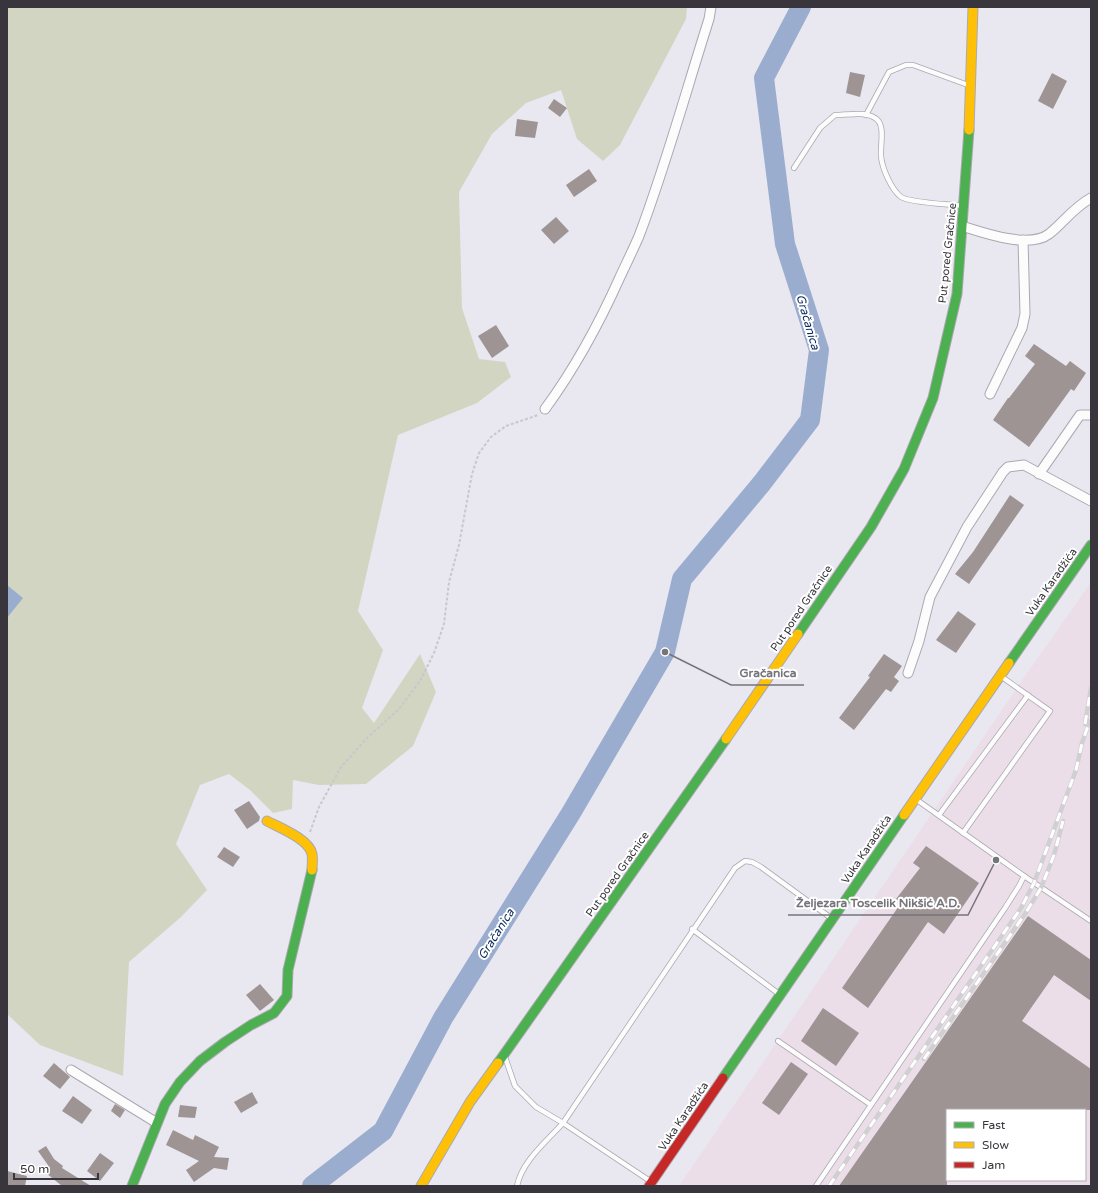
<svg xmlns="http://www.w3.org/2000/svg" width="1098" height="1193" font-family="'Varela Round',sans-serif">
<style>
.industrial{fill:#ebdee9;fill-rule:evenodd}
.green{fill:#d3d5c3}
.water{fill:#9badce}
.lines{fill:none;stroke-linecap:round;stroke-linejoin:round}
.river{stroke:#9badce;stroke-width:20}
.building{fill:#9e9494}
.lane-casing{stroke:#aba9b0;stroke-width:6}
.street-casing{stroke:#aba9b0;stroke-width:11}
.fast-casing{stroke:#aba9b0;stroke-width:11}
.slow-casing{stroke:#aba9b0;stroke-width:11}
.jam-casing{stroke:#aba9b0;stroke-width:11}
.path{stroke:#c8c7ca;stroke-width:2;stroke-dasharray:3 2;stroke-linecap:butt}
.lane{stroke:#fcfcfd;stroke-width:4.5}
.street{stroke:#fcfcfd;stroke-width:9}
.fast{stroke:#4caf50;stroke-width:9}
.slow{stroke:#ffc107;stroke-width:9}
.jam{stroke:#c62828;stroke-width:9}
.rail-casing{stroke:#d0cfd1;stroke-width:4.5}
.rail{stroke:#fff;stroke-width:3;stroke-dasharray:9;stroke-linecap:butt}
.labels{text-anchor:middle;stroke-width:4;stroke-linejoin:round;paint-order:stroke}
.street-label{font-size:11px;fill:#38363c;stroke:#fff}
.water-label{font-size:12px;font-style:italic;fill:#0a2a5f;stroke:#fff}
.leader{fill:none;stroke:#76747b;stroke-width:1.5}
.callout-dot{fill:#76747b;stroke:#fff;stroke-width:1.5}
.callout-label{font-size:12px;text-anchor:middle;font-weight:bold;fill:#76747b;stroke:#fff;stroke-width:4;stroke-linejoin:round;paint-order:stroke}
</style>
<rect width="100%" height="100%" fill="#e9e8f0"/>
<!-- industrial -->
<path class="industrial" d="M1091,582V1186H679L1023,679ZM947,1110H1085V1180H947Z"/>
<!-- green -->
<path class="green" d="M7,7H687L686,19L620,145L603,161L577,139L561,90L526,103L492,134L459,192L462,308L479,359L505,362L511,377L477,403L398,435L358,611L383,650L362,708L374,723L420,654L436,692L413,746L366,784L319,785L293,780L292,809L273,813L250,790L229,774L200,785L176,844L207,890L181,917L129,962L123,1076L40,1045L7,1014Z"/>
<!-- water -->
<path class="water" d="M7,585L23,598L7,618Z"/>
<g class="lines">
<!-- river -->
<path class="river" d="M312,1186L383,1131L443,1018L571,813L665,652L682,579L762,483L810,420L819,350L785,244L764,78L801,7"/>
</g>
<!-- building -->
<g class="building">
<path d="M850,72L865,75L860,97L846,93Z"/>
<path d="M1052,73L1067,81L1053,109L1038,101Z"/>
<path d="M554,99L567,108L560,117L548,108Z"/>
<path d="M517,119L538,122L535,138L515,136Z"/>
<path d="M589,169L597,181L574,197L566,185Z"/>
<path d="M556,217L569,231L554,244L541,230Z"/>
<path d="M496,325L509,346L492,358L478,336Z"/>
<path d="M1034,344L1066,366L1070,361L1086,373L1074,391L1071,389L1029,447L993,420L1008,398H1009L1035,364L1025,356Z"/>
<path d="M1010,495L1024,505L969,584L955,574L973,552Z"/>
<path d="M958,611L976,624L956,653L936,640Z"/>
<path d="M884,654L902,666L894,677L899,681L891,692L886,689L854,730L839,718L870,677L868,676Z"/>
<path d="M249,801L260,817L259,821L247,829L234,810Z"/>
<path d="M926,846L979,883L944,934L928,922L868,1008L842,988L901,903L896,899L920,868L913,863Z"/>
<path d="M224,847L240,857L233,867L217,857Z"/>
<path d="M1028,916L1091,960V1001L1054,975L1022,1021L1091,1069V1110H947V1186H839Z"/>
<path d="M260,984L274,1000L260,1011L246,995Z"/>
<path d="M823,1008L859,1033L836,1066L801,1041Z"/>
<path d="M791,1062L808,1074L779,1115L762,1103Z"/>
<path d="M54,1063L70,1077L60,1089L43,1076Z"/>
<path d="M252,1092L258,1103L241,1113L234,1102Z"/>
<path d="M73,1096L92,1110L82,1124L62,1111Z"/>
<path d="M115,1104L125,1110L120,1118L111,1111Z"/>
<path d="M180,1105L197,1107L195,1118L178,1117Z"/>
<path d="M173,1130L193,1140L195,1135L219,1147L214,1157L229,1158L227,1170L214,1168L194,1182L186,1170L199,1161L166,1145Z"/>
<path d="M46,1146L54,1159L63,1166L62,1168L91,1186H62L46,1173L50,1168L38,1151Z"/>
<path d="M100,1153L114,1163L100,1181L87,1171Z"/>
<path d="M7,1171L27,1176L25,1186H7Z"/>
</g>
<g class="lines">
<!-- lane casing -->
<g class="lane-casing">
<g id="lane">
<path d="M866,115L889,72L906,65H913L968,85"/>
<path d="M794,168L820,128L835,115C847,115 865,111 875,118C886,124 880,145 881,156C882,168 891,189 901,197C911,203 949,204 962,206"/>
<path d="M917,800L1024,876L1091,921"/>
<path d="M939,815L1028,695"/>
<path d="M963,833L1050,711L1002,677"/>
<path d="M692,929L779,994"/>
<path d="M778,1041L871,1105"/>
<path d="M505,1057L515,1086L536,1107L563,1123L650,1181"/>
<path d="M517,1186C522,1161 547,1141 563,1123L735,868L745,861L752,862L761,867L831,918"/>
<path d="M816,1186L1005,908L1019,886L1024,876"/>
</g>
</g>
<!-- street casing -->
<g class="street-casing">
<g id="street">
<path d="M962,226C984,233 1029,249 1049,234C1064,222 1073,208 1091,198"/>
<path d="M990,394L1022,328L1025,314L1023,240"/>
<path d="M545,409C575,368 599,324 620,277C626,264 633,250 639,236C666,165 686,91 709,19L711,7"/>
<path d="M1039,474L1080,415H1091"/>
<path d="M908,673L919,641L930,597L967,527L1003,472L1008,467L1024,465L1091,501"/>
<path d="M71,1070L157,1123"/>
</g>
</g>
<!-- fast casing -->
<g class="fast-casing">
<g id="fast">
<path d="M798,634L871,527L904,469L933,398L957,294L969,130"/>
<path d="M1009,663L1091,545"/>
<path d="M498,1063L726,739"/>
<path d="M723,1078L904,815"/>
<path d="M132,1186L165,1104L180,1082L200,1061L225,1042L251,1025L274,1013L287,996L288,970L312,870"/>
</g>
</g>
<!-- slow casing -->
<g class="slow-casing">
<g id="slow">
<path d="M969,130L973,7"/>
<path d="M726,739L798,634"/>
<path d="M904,815L1009,663"/>
<path d="M267,821C280,828 309,839 312,854C313,859 312,865 312,870"/>
<path d="M421,1186L470,1102L498,1063"/>
</g>
</g>
<!-- jam casing -->
<g class="jam-casing">
<path id="jam" d="M649,1186L723,1078"/>
</g>
<!-- path -->
<path class="path" d="M310,832L319,807L341,767L368,737L399,709L420,681L434,653L444,624L449,582L459,545L472,474L479,453L491,437L506,426L538,415"/>
<!-- lane -->
<use href="#lane" class="lane"/>
<!-- street -->
<use href="#street" class="street"/>
<!-- fast -->
<use href="#fast" class="fast"/>
<!-- slow -->
<use href="#slow" class="slow"/>
<!-- jam -->
<use href="#jam" class="jam"/>
<!-- rail casing -->
<g class="rail-casing">
<g id="rail">
<path d="M1085,724L1091,688"/>
<path d="M924,1059L1025,914L1041,888L1054,855L1063,821"/>
<path d="M829,1186L1021,908L1034,883L1076,770L1082,743L1091,717"/>
</g>
</g>
<!-- rail -->
<use href="#rail" class="rail"/>
</g>
<g class="labels">
<!-- street labels -->
<g class="street-label">
<text transform="translate(947 253) rotate(-84)" y="4">Put pored Gračnice</text>
<text transform="translate(1051 582) rotate(-55)" y="4">Vuka Karadžića</text>
<text transform="translate(801 608) rotate(-56)" y="4">Put pored Gračnice</text>
<text transform="translate(866 849) rotate(-56)" y="4">Vuka Karadžića</text>
<text transform="translate(617 874) rotate(-55)" y="4">Put pored Gračnice</text>
<text transform="translate(683 1116) rotate(-56)" y="4">Vuka Karadžića</text>
</g>
<!-- water labels -->
<g class="water-label">
<text transform="translate(808 322) rotate(74)" y="4">Gračanica</text>
<text transform="translate(496 934) rotate(-58)" y="4">Gračanica</text>
</g>
</g>
<!-- callouts -->
<path class="leader" d="M665 652L731 685H804M996 860L968 915H788"/>
<g class="callout-dot">
<circle cx="665" cy="652" r="4"/>
<circle cx="996" cy="860" r="4"/>
</g>
<g class="callout-label">
<text x="768" y="677">Gračanica</text>
<text x="878" y="907">Željezara Toscelik Nikšić A.D.</text>
</g>
<!-- border -->
<rect width="1098" height="1193" fill="none" stroke="#38363c" stroke-width="16"/>
<!-- legend -->
<rect x="946" y="1109" width="140" height="72" fill="#ffffff" stroke="#afafb1"/>
<rect x="954" y="1122" width="20" height="6" fill="#4caf50" stroke="#afafb1"/>
<text x="982" y="1129" font-size="12" fill="#38363c">Fast</text>
<rect x="954" y="1142" width="20" height="6" fill="#ffc107" stroke="#afafb1"/>
<text x="982" y="1149" font-size="12" fill="#38363c">Slow</text>
<rect x="954" y="1162" width="20" height="6" fill="#c62828" stroke="#afafb1"/>
<text x="982" y="1169" font-size="12" fill="#38363c">Jam</text>
<!-- scale -->
<path d="M14 1173v6h84v-6" fill="none" stroke="#38363c" stroke-width="2"/>
<text x="20" y="1173" font-size="12" fill="#38363c" stroke="#ffffff" stroke-width="3" paint-order="stroke">50 m</text>
</svg>
